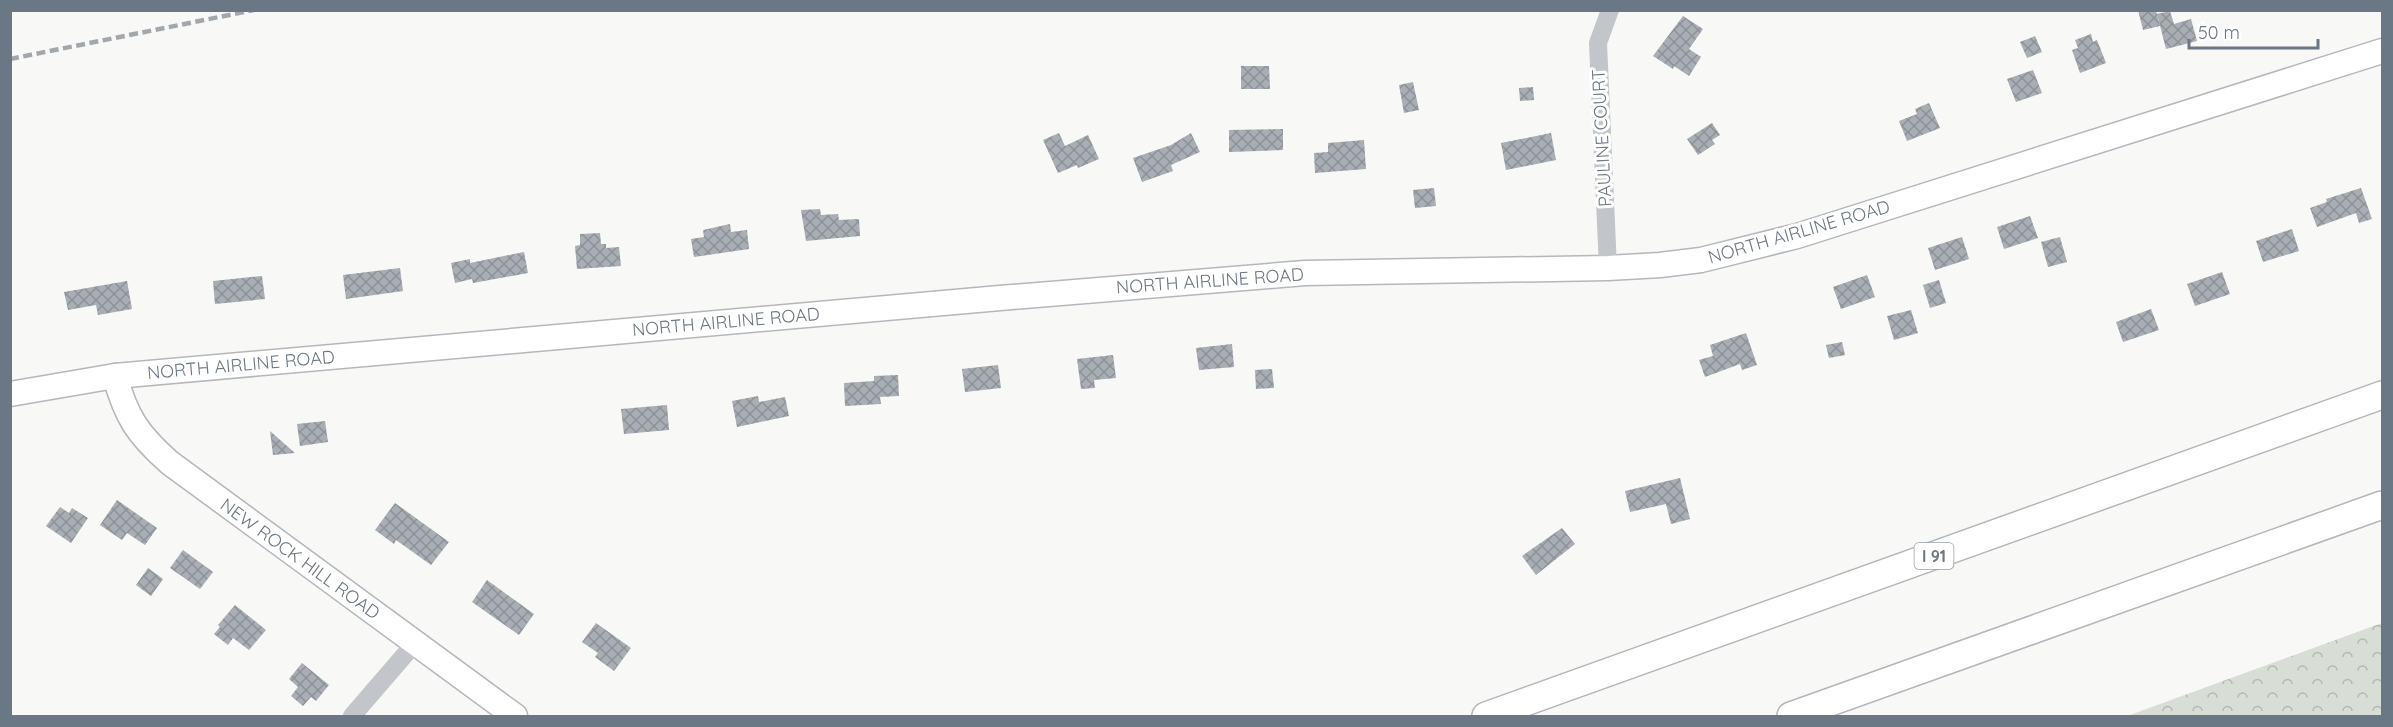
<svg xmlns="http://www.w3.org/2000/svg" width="2393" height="727" font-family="Quicksand,sans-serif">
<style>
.forest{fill:url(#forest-crowns)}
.building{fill:url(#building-cross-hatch)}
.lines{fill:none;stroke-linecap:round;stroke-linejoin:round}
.major-casing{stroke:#b4b7bb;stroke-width:27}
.highway-casing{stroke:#b3b7ba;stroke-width:30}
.minor{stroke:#c2c5c9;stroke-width:18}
.major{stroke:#fff;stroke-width:24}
.highway{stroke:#fff;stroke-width:27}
.rail{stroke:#a2a7ad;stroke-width:4.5;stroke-dasharray:9 4.5;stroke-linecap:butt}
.labels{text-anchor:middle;stroke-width:6;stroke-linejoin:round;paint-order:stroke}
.shield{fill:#fff;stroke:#97a0a9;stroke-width:1.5}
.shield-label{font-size:16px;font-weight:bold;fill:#6a7784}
.street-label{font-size:18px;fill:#6a7784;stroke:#fff}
</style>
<defs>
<pattern id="forest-crowns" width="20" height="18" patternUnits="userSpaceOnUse" patternTransform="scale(1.5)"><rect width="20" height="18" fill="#d8ddd6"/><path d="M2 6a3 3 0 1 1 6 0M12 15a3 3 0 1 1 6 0" fill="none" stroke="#b3b8b3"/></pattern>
<pattern id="building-cross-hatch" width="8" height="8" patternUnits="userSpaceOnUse" patternTransform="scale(1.5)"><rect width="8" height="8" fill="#a8aeb4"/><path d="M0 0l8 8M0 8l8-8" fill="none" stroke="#8d9298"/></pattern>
</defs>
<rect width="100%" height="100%" fill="#f8f8f6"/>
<!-- forest -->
<path class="forest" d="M2382,623V716H2129L2130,715Z"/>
<!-- building -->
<g class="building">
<path d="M2138,10H2156L2160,26L2143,30Z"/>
<path d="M2170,11L2174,24L2191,19L2197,41L2166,49L2157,14Z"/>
<path d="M1683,16L1703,29L1689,49L1701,57L1689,76L1674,66L1673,69L1653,56Z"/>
<path d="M2091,34L2093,42L2097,40L2106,63L2080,73L2072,50L2078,48L2075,40Z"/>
<path d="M2035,36L2042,52L2027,58L2020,42Z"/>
<path d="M1241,66H1269L1270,89H1241Z"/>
<path d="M2033,70L2042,93L2016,102L2007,79Z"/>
<path d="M1413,82L1419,110L1404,113L1399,85Z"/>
<path d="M1533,87L1534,100L1520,101L1519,88Z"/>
<path d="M1929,103L1940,128L1907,141L1899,121L1917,114L1915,109Z"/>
<path d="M1712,123L1720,135L1712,140L1715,144L1698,155L1687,139Z"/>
<path d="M1283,129V150L1229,152V130Z"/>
<path d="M1059,133L1065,146L1088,135L1099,159L1078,168L1077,165L1058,173L1043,140Z"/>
<path d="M1191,133L1200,152L1171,165L1173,171L1142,182L1133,158L1171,145Z"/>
<path d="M1551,133L1556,160L1506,170L1501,143Z"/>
<path d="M1364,140L1366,169L1315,173L1314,153L1328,152V143Z"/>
<path d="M1434,188L1436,206L1415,208L1413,190Z"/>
<path d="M2361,188L2372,219L2359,223L2356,213L2317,227L2310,208L2327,202L2326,199Z"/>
<path d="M820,209L821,215L838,214L839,220L859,219L860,236L806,241L801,210Z"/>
<path d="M2030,216L2038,238L2004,249L1997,227Z"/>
<path d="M730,224L731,232L747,230L749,249L694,257L691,239L704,237L703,230Z"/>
<path d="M2292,229L2299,251L2263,262L2256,241Z"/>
<path d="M600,233L601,244H606V248L619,247L621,266L577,269L575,246L580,245V234Z"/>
<path d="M1962,237L1969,259L1935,270L1928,248Z"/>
<path d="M2060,237L2067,262L2048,267L2041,242Z"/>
<path d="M524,252L528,273L473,283L472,279L455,283L451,263L470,259V263Z"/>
<path d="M400,268L403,291L346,299L343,275Z"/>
<path d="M2222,272L2230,294L2195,306L2187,284Z"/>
<path d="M1867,275L1875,297L1841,309L1833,287Z"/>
<path d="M262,276L265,299L215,304L213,281Z"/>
<path d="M1939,280L1946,303L1930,308L1923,285Z"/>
<path d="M127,281L132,309L98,315L96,305L68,310L64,292Z"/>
<path d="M2151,309L2159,330L2123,342L2116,322Z"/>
<path d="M1911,310L1918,333L1894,340L1887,316Z"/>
<path d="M1746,333L1757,365L1742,370L1740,364L1705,377L1699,360L1713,356L1710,345Z"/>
<path d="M1842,342L1845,355L1829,358L1826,345Z"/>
<path d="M1232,344L1234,367L1199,370L1196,348Z"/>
<path d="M1113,355L1116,378L1094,380L1095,388L1081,389L1077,359Z"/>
<path d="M998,365L1001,388L965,392L962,369Z"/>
<path d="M1272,369L1274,388L1256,389L1255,370Z"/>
<path d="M898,375L899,396L880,397L881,404L845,406L844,383L874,381V376Z"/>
<path d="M758,396L759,402L785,397L789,416L737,427L732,401Z"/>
<path d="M667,405L669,430L624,434L621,409Z"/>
<path d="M325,421L328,442L300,446L297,424Z"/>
<path d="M270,431L295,453L273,455Z"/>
<path d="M1680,478L1690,519L1671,524L1666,504L1630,512L1625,491Z"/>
<path d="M117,500L157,528L145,545L127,533L122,540L100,525Z"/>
<path d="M395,503L449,542L431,565L396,540L394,544L375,530Z"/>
<path d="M60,507L69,513L72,508L88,518L71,543L46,526Z"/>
<path d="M1562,528L1575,544L1536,575L1522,556Z"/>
<path d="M183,550L213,572L200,589L170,568Z"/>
<path d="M148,568L163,579L151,596L136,585Z"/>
<path d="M487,580L534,614L519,635L472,602Z"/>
<path d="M235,605L266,630L249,650L233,638L228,645L214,634L220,627L218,625Z"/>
<path d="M596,623L631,648L614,671L595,657L598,653L582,642Z"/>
<path d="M302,663L329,685L316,701L311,697L303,706L291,696L298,687L289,679Z"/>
</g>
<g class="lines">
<!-- major casing -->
<g class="major-casing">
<g id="major">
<path d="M115,376C126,417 138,435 170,463L515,716"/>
<path d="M10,394L115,376L1000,298L1305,273L1608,268L1660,265L1701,260L1797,236L2382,51"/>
</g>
</g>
<!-- highway casing -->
<g class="highway-casing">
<g id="highway">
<path d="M1486,716L2382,395"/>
<path d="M1791,716L2382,505"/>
</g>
</g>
<!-- minor -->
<g class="minor">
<path d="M1608,268L1598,43L1610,10"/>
<path d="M352,716L415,643"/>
</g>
<!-- major -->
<use href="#major" class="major"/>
<!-- highway -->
<use href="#highway" class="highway"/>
<!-- rail -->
<path class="rail" d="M10,59L254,10"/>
</g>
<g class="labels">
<!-- shield labels -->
<rect class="shield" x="1914.5" y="543" width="39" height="26" rx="4.5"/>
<g class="shield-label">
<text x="1934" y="562">I 91</text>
</g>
<!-- street labels -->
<g class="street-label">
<text transform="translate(1602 138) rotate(-93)" y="6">PAULINE COURT</text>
<text transform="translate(1799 232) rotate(-16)" y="6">NORTH AIRLINE ROAD</text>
<text transform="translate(1210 281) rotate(-4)" y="6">NORTH AIRLINE ROAD</text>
<text transform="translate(726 322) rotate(-5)" y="6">NORTH AIRLINE ROAD</text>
<text transform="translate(241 365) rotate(-5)" y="6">NORTH AIRLINE ROAD</text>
<text transform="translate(300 559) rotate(36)" y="6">NEW ROCK HILL ROAD</text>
</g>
</g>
<!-- border -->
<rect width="2393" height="727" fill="none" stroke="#6a7784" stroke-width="24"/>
<!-- scale -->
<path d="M2189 39v9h129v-9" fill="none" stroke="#6a7784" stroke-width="3"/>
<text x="2198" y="39" font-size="18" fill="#6a7784" stroke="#ffffff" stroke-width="4.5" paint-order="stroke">50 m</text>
</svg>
